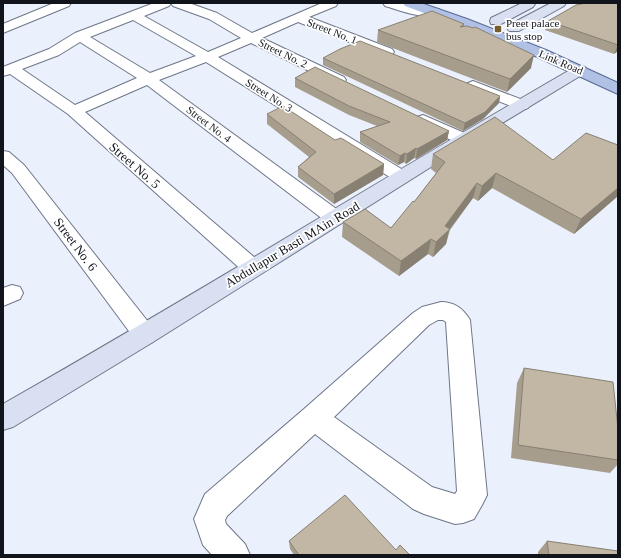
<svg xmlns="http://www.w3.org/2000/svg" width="621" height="558" font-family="'Times New Roman',serif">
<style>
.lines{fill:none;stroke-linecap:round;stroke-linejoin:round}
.street-casing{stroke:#6e7688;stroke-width:2}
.secondary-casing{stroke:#6e7688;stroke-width:2}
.primary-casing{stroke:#576993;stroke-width:2}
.street{fill:#fff;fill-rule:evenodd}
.secondary{fill:#d8e0f2;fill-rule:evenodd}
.primary{fill:#b0c1e5;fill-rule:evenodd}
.wall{fill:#a69d8d}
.shaded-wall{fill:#878073}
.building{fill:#c1b7a4;stroke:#878073}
.poi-dot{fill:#755d2d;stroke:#fff;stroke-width:1.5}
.labels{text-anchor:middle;stroke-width:3.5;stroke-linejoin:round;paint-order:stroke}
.far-poi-label{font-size:11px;fill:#11141a;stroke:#fff;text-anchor:start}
.far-street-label{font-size:11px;fill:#11141a;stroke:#fff}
.street-label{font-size:13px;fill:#11141a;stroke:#fff}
</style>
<rect width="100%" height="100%" fill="#eaf0fc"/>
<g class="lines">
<!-- street casing -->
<g class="street-casing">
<g id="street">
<path d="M54,3H71L69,6L3,33V24Z"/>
<path d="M154,3H189L217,13L252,33L322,3H338L336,6L309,17L392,49L394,52L392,55L387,56L382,55L298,22L262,38L344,77L346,80L344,83L339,84L334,83L251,43L218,57L408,173L411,177L408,181L402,183L396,181L206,62L159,80L342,213L345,218L342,223L335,225L328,223L147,85L85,112L261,263L264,268L261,273L253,276L245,273L68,114L10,74L3,76V67L49,49L75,33ZM171,3L173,6L209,19L241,38L208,52L144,16L169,6ZM133,20L196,56L150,73L90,37ZM80,42L137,78L75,105L22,69L59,55Z"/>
<path d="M383,3H401L414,7L439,9L441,12L439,15C421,19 402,11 385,6Z"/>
<path d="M473,81L528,102L530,105L528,108L522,110L516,108L468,89L465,86L468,83Z"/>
<path d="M423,115L469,135L472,139L469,143L463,144L457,143L417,123L415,120L417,117Z"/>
<path d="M3,151L9,152L24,165L153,328L157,335L153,342L145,345L137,342L12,173L3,165Z"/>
<path d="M12,285L20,287L23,293L20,299L3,306V288Z"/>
<path d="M441,302C454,302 463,308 470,320L487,495L482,505L474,519L463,523L455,524L424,514L413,509L315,434L227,516L225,520L226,524L245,544L250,555H212L203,545L194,519L205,494L304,409L413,313L422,307ZM438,320H443L446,322L457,491L455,494L432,487L334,417L429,325Z"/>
</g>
</g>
<!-- secondary casing -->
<g class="secondary-casing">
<g id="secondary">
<path d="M522,3L535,4L533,7L501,24H491L490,21L491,18Z"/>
<path d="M551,3H566L564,6L519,31H509L507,28L509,25Z"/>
<path d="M580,66L585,67L587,70L585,73L469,143L153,342L13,427L3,430V404C195,295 383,178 575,67Z"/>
</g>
</g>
<!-- primary casing -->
<g class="primary-casing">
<path id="primary" d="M403,3H421L467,19L546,50L618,83V94L511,45L405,6Z"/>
</g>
<!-- street -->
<use href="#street" class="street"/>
<!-- secondary -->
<use href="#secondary" class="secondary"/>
<!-- primary -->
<use href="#primary" class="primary"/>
</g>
<!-- wall -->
<g class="wall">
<path d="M618,3V51L614,54L545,30L548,21Z"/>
<path d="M464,24V26L531,68L507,92L377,42L378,30Z"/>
<path d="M323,58L500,96L499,103L483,119L463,131L323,65Z"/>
<path d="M295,78L449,131L447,140L416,159L414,158L406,164L404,162L398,165L360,142V132L377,126L349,115L295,87Z"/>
<path d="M267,114L335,140L384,164L383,175L334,204L298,177V167L309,157L267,124Z"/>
<path d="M618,145V196L574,234L492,188L478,201L473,198L450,230L446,244L433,257L428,254L399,276L342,237L343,222L391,228L414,202L436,173L431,169L433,154L553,160Z"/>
<path d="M524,368L618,429V464L610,473L511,458L517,383Z"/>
<path d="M289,541L396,550L410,555H294L290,549Z"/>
<path d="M547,541L618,555H538V552Z"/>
</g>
<!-- shaded-wall -->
<g class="shaded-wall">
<path d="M618,45V51L614,54Z"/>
<path d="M534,55L531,68L507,92L510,79Z"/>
<path d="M500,96L499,103L483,119L463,131L465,123Z"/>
<path d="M449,131L447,140L416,159L417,149Z"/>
<path d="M416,148L414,158L406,164L407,154Z"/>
<path d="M405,153L404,162L398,165L400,156Z"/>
<path d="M384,164L383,175L334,204V194Z"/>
<path d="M496,173L492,188L478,201L482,186Z"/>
<path d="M477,183L473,198L449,230L446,244L433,257L436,242L445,226Z"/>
<path d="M618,188V196L574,234L581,219Z"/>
<path d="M431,239L428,254L399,276L401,261Z"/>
</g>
<!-- building -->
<g class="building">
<path d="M586,3H618V45L548,21L576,5Z"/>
<path d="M432,11L464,24L460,27L467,26L473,28L475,27L534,55L510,79L378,30Z"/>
<path d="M360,41L500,96L485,112L465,123L323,58L340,49Z"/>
<path d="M315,67L449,131L417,149L416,148L407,154L405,153L400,156L360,132L390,122L349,106L295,78Z"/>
<path d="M283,106L335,140L341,138L384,164L334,194L298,167L316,152L267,114Z"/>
<path d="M495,117L553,160L586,133L618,145V188L581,219L496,173L482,186L477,183L445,226L450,229L436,242L431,239L401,261L343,222L365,209L391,228L413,201L414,202L445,162L433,154Z"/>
<path d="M524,368L613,382L618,429V460L518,445Z"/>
<path d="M345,495L396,550L400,545L410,555H299L289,541Z"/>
<path d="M547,541L618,551V555H549Z"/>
</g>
<!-- markers -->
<rect class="poi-dot" x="494" y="25" width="8" height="8" rx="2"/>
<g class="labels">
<!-- far-poi labels -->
<g class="far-poi-label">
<text x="506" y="27">Preet palace<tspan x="506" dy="13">bus stop</tspan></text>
</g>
<!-- far-street labels -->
<g class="far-street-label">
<text transform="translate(332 31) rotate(21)" y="4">Street No. 1</text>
<text transform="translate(283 53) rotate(26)" y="4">Street No. 2</text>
<text transform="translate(561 62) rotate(23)" y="4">Link Road</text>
<text transform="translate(269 95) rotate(32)" y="4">Street No. 3</text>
<text transform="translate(209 124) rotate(37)" y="4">Street No. 4</text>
</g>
<!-- street labels -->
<g class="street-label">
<text transform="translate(135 165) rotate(41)" y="5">Street No. 5</text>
<text transform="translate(76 244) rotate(53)" y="5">Street No. 6</text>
<text transform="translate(292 244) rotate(-31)" y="5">Abdullapur Basti MAin Road</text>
</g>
</g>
<!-- border -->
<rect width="621" height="558" fill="none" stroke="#11141a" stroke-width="8"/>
</svg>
